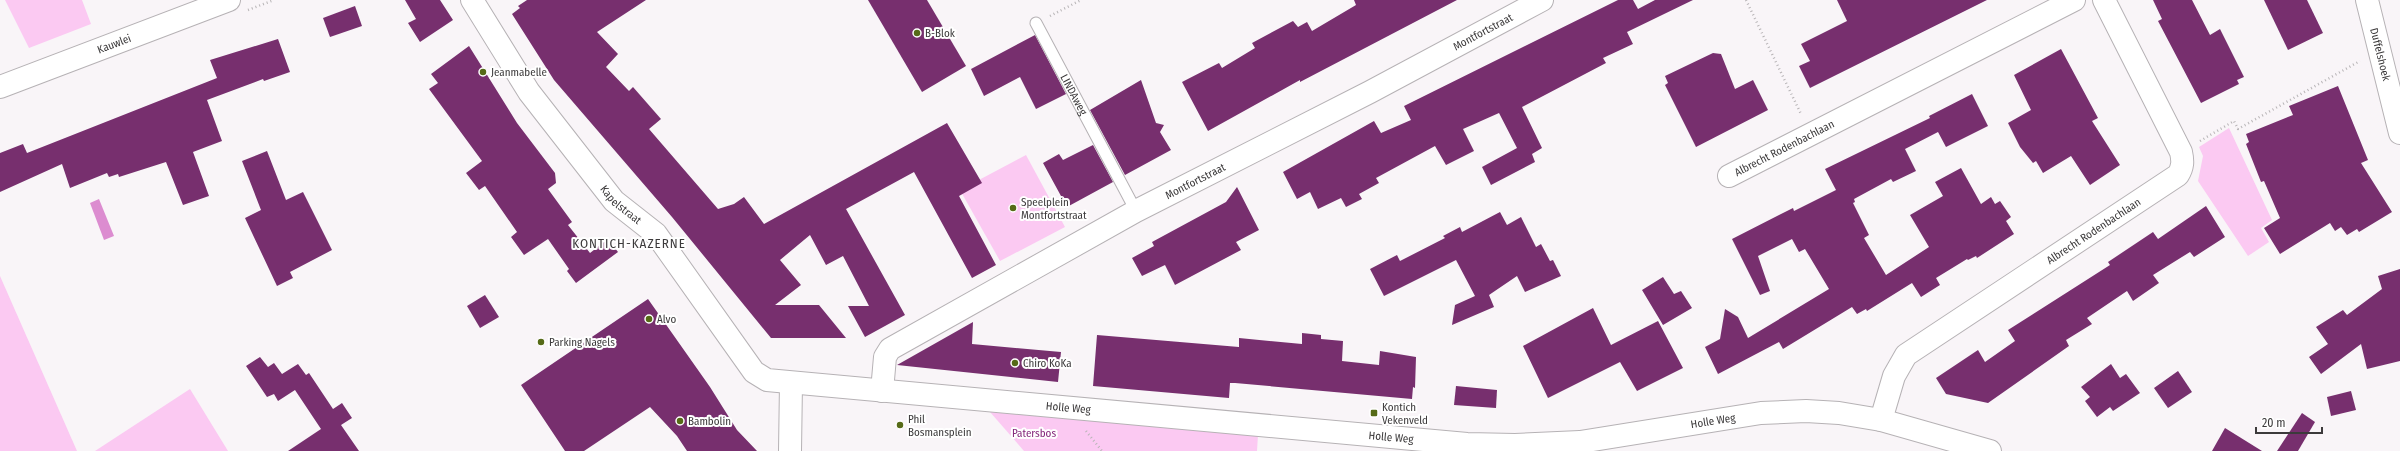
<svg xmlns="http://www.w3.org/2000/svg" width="2400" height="451" font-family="'Fira Sans Condensed',sans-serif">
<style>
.green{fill:#fbc9f2}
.water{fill:#dc8cd0}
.building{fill:#772f6e}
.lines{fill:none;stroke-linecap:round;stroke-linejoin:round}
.lane-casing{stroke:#b6b2b5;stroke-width:13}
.street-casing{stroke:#b6b2b5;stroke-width:24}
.secondary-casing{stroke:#b6b2b5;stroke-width:24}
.path{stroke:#b8b5b7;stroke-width:2.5;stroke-dasharray:1 3;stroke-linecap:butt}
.lane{stroke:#fff;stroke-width:11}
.street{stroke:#fff;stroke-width:22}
.secondary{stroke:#fff;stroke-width:22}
.poi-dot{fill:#566a17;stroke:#fff;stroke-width:1.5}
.labels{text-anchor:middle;stroke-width:4;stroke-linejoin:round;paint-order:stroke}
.street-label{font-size:11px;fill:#3c3a3b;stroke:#fff}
.poi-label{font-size:11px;fill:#3c3a3b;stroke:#fff;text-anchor:start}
.park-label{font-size:11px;fill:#84287b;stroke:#fff}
.quarter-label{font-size:13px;letter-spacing:1px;fill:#3c3a3b;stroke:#fff}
</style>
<rect width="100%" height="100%" fill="#f9f5f8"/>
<!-- green -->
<g class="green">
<path d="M5,0H82L91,24L29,48Z"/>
<path d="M2229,128L2272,220L2261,228L2269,242L2248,256L2198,181L2203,156L2199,147Z"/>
<path d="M1026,155L1065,227L1000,261L960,190Z"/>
<path d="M0,276L77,451H0Z"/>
<path d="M190,389L228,451H95Z"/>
<path d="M990,412L1258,435L1257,451H1024Z"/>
</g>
<!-- water -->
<path class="water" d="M99,199L114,236L104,240L90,203Z"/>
<!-- building -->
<g class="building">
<path d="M405,0H440L453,20L420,42L408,23L416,19Z"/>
<path d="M527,0H646L597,32L618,54L606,67L629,91L633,87L661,119L649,129L718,209L734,204L744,197L764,224L947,123L982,183L959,196L996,265L972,278L914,172L846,209L905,315L865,337L848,306H869L843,256L826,265L810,235L780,260L801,285L775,305H819L846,338H771L672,217L554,80L512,14L520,8L518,6Z"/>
<path d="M868,0H927L966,66L922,92Z"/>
<path d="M1354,0H1457L1300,82V80L1208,131L1182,82L1219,63L1222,68L1255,48L1252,43L1293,21L1298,27L1307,22L1312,31L1356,5Z"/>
<path d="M1618,0H1633L1638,9L1655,0H1693L1627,32L1633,44L1603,58L1606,63L1522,107L1542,148L1532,154L1535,162L1491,185L1482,167L1517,148L1499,113L1463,129L1474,151L1446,165L1435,146L1376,178L1379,183L1359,194L1362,199L1346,207L1341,198L1318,209L1310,192L1297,199L1283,172L1374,121L1381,133L1411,120L1404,106Z"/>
<path d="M1837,0H1987L1810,88L1799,66L1810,61L1801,44L1847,21Z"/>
<path d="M2153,0H2192L2210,35L2220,29L2244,77L2237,80L2239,84L2201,103L2158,21L2162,19Z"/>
<path d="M2264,0H2307L2323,33L2288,50Z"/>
<path d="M355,6L362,26L330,37L323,18Z"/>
<path d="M1035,35L1066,94L1036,109L1020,77L984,96L971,69Z"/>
<path d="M278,39L290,72L264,81L263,79L207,100L222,141L193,152L209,196L183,205L166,162L119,177L118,174L109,177L107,173L70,188L62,164L0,192V153L23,144L27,153L217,78L210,60Z"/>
<path d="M469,46L517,123L555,173L556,183L548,189L572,222L568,225L590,253L608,239L618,252L576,283L567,271L569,269L548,239L524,255L511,237L517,232L485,186L479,190L466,173L482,161L429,89L438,83L431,74Z"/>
<path d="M2061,49L2098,118L2092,121L2120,165L2090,185L2071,156L2043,173L2036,161L2033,163L2020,147L2008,123L2031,110L2014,75Z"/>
<path d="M1713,53L1721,54L1735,89L1753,80L1768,110L1696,147L1665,85L1668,83L1665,76Z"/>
<path d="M1141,80L1156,123L1164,125L1160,132L1171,150L1125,175L1090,110Z"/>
<path d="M2338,86L2368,160L2361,163L2392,212L2359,232L2357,229L2347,235L2341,227L2335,231L2330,223L2280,254L2264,228L2280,218L2264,181L2261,182L2246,144L2249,142L2246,134L2293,115L2289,106Z"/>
<path d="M1972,94L1988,126L1946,147L1938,132L1905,149L1916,171L1893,182L1891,179L1854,199L1855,202L1853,203L1869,235L1864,238L1886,275L1929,247L1910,215L1943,196L1935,182L1961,168L1981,204L1991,197L1995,204L2000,201L2011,217L2006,221L2014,234L1977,258L1976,256L1968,260L1967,259L1936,278L1940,285L1921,297L1912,283L1867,311L1866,309L1857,314L1852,307L1783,349L1779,342L1718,374L1705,347L1720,339L1725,309L1738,317L1748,338L1829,289L1805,249L1799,252L1792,239L1758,256L1770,291L1760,295L1732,239L1793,208L1794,211L1836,190L1825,169L1930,118L1929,116Z"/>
<path d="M1093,145L1113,182L1067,207L1043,163L1059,154L1063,160Z"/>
<path d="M267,151L286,200L303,192L332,250L290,272L293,278L277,286L245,218L261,210L242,161Z"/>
<path d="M1237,187L1259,230L1236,242L1241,250L1175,285L1165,265L1142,276L1132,258L1154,246L1152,242L1226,202Z"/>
<path d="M2206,206L2225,237L2194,257L2190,252L2153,275L2159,283L2133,301L2127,291L2087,318L2092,324L2066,340L2069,346L1988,403L1946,394L1936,378L1978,350L1985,362L2015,341L2008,330L2110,265L2108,262L2153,232L2158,239Z"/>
<path d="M1500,212L1507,225L1521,217L1536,247L1541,244L1550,261L1553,260L1561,276L1525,292L1517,276L1489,295L1494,307L1452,325L1455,305L1475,296L1456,260L1384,296L1370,269L1397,255L1400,261L1445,238L1443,236L1460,227L1462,232Z"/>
<path d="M2400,269V361L2367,369L2361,344L2321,374L2309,357L2328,344L2316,327L2343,310L2347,315L2382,289L2378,276Z"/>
<path d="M1663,277L1674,294L1681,291L1692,308L1663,325L1642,290Z"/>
<path d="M485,295L499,317L480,328L467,306Z"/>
<path d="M648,299L710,387L737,430L757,451H687L677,436L650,407L584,451H565L521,385Z"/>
<path d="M1593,308L1611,345L1658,321L1683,368L1637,391L1620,362L1548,398L1523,346Z"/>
<path d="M973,322L972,344L1061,352L1058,382L897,365Z"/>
<path d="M1302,333L1321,335V339L1343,341L1342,361L1379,365L1380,351L1416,357L1415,388L1413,387L1412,399L1235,383H1230L1229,398L1093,386L1097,335L1239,347V338L1302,344Z"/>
<path d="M260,357L268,367L274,363L282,374L298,364L306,375L309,373L333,409L342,403L352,418L341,425L359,451H288L321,429L295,390L278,401L274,394L267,397L246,366Z"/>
<path d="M2111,364L2120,378L2126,374L2140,393L2113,411L2110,407L2097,417L2085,401L2090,397L2081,387Z"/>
<path d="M2178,371L2192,392L2168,408L2154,388Z"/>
<path d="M1456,386L1497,390L1496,408L1454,405Z"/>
<path d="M2351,391L2356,410L2331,416L2327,397Z"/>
<path d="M2302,413L2315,422L2298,451H2277Z"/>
<path d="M2225,428L2262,451H2212Z"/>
</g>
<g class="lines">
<!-- lane casing -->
<g class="lane-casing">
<g id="lane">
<path id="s1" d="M1036,23L1136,211"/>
</g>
</g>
<!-- street casing -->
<g class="street-casing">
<g id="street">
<path id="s2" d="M2367,0L2400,133"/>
<path id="s3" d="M1729,176L2074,0"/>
<path id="s4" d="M882,391L885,357L890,349L1136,211L1370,92L1542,0"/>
<path id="s5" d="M1881,420L1894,376L1906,355L2178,175C2183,167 2183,161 2181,152L2104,0"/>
<path d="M790,451L791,383"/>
</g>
</g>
<!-- secondary casing -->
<g class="secondary-casing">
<g id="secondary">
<path id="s6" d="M472,0L529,92L614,201L656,234L754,372L767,380L1467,444L1515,445L1580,442L1761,413L1806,411L1839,413L1881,420L1990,451"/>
<path id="s7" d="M0,87L229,0"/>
</g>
</g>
<!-- path -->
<g class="path">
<path d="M1746,0L1801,114"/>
<path d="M248,10L274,0"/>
<path d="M1050,16L1081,0"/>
<path d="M2200,141L2234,121L2238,129L2360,61"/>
<path d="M1086,431L1102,451"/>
</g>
<!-- lane -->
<use href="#lane" class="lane"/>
<!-- street -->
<use href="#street" class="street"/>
<!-- secondary -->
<use href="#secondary" class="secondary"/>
</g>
<!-- markers -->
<g class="poi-dot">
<circle cx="917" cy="33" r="4"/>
<circle cx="483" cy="72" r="4"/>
<circle cx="1013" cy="208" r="4"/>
<circle cx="649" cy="319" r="4"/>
<circle cx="541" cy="342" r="4"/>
<circle cx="1015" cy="363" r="4"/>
<rect x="1370" y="409" width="8" height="8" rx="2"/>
<circle cx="680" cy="421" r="4"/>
<circle cx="900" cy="425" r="4"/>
</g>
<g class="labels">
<!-- street labels -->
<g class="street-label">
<text dy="4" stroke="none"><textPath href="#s4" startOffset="716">Montfortstraat</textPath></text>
<text dy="4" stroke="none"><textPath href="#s7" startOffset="122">Kauwlei</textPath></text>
<text dy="4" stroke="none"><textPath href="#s2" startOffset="56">Duffelshoek</textPath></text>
<text dy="4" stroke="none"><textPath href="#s1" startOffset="81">LINDAweg</textPath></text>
<text dy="4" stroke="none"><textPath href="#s3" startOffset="62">Albrecht Rodenbachlaan</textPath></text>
<text dy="4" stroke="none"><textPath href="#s4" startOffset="392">Montfortstraat</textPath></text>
<text dy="4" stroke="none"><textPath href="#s6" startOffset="254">Kapelstraat</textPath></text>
<text dy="4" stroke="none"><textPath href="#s5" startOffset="295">Albrecht Rodenbachlaan</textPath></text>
<text dy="4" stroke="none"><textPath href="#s6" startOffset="787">Holle Weg</textPath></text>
<text dy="4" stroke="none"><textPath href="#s6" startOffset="1435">Holle Weg</textPath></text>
<text dy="4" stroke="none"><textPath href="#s6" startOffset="1111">Holle Weg</textPath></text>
</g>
<!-- poi labels -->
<g class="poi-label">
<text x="925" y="37">B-Blok</text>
<text x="491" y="76">Jeanmabelle</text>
<text x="1021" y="206">Speelplein<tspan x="1021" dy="13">Montfortstraat</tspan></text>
<text x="657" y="323">Alvo</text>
<text x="549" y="346">Parking Nagels</text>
<text x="1023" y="367">Chiro KoKa</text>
<text x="1382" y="411">Kontich<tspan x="1382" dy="13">Vekenveld</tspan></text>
<text x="908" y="423">Phil<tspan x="908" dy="13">Bosmansplein</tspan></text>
<text x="688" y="425">Bambolin</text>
</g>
<!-- park labels -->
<g class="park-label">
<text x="1034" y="437">Patersbos</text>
</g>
<!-- quarter labels -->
<g class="quarter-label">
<text x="629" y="248">KONTICH-KAZERNE</text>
</g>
</g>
<!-- scale -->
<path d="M2256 427v6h66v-6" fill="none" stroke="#3c3a3b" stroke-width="2"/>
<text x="2262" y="427" font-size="12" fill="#3c3a3b" stroke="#ffffff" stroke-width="3" paint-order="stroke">20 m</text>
</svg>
